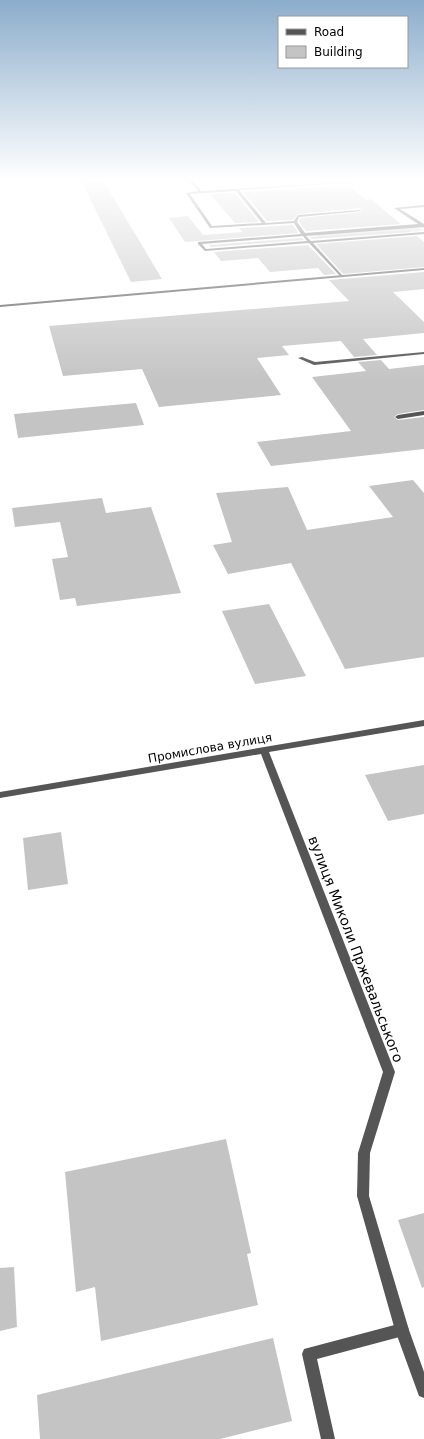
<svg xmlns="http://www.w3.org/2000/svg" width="424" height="1439" font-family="'DejaVu Sans',sans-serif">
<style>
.green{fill:#dcdcdc}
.building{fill:#c4c4c4}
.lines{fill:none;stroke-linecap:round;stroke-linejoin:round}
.service{fill:#555;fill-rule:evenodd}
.minor{fill:#555;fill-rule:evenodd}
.labels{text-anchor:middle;stroke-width:3;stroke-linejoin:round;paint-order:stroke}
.street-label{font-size:12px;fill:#000;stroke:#fff}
.near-street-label{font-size:14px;fill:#000;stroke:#fff}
</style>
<rect width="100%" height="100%" fill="#fff"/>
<!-- green -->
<path class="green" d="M417,226L423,231L319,238L315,234Z"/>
<!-- building -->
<g class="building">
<path d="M81,180H103L162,279L131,282Z"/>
<path d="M349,186L366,200L371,199L401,224L306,231L299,222L300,218L362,212L363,211L360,208L298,214L293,220L267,221L243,192Z"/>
<path d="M235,193L259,222L235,223L210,194Z"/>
<path d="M188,216L203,235L243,232L239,228L293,225L298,233L185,242L169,218Z"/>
<path d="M409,230L411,232L312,239L309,237Z"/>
<path d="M417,236L424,242V267L343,274L316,244Z"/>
<path d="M302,238L304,240L211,247L209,245Z"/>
<path d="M308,245L336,274L324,275L318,268L270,272L258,258L221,261L214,252Z"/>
<path d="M424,272V289L393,292L424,322V333L363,339L377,355L354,357L341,341L282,346L289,355L257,358L281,395L159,407L142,369L63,376L49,326L349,301L329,280Z"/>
<path d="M381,360L389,369L424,365V410L398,414L394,417L398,420L424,417V449L271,466L257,442L351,431L312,377L366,371L358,362Z"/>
<path d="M136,403L144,425L18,438L14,414Z"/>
<path d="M413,480L424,493V657L345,669L291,563L228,574L213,545L232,542L216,493L288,487L307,530L393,517L369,486Z"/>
<path d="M102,498L106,513L151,507L181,593L77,606L75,598L60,600L52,559L68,557L60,522L15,527L12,508Z"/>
<path d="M269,604L306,676L255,684L222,611Z"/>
<path d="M424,765V814L388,821L365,775Z"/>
<path d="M61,832L68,884L28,890L23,838Z"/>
<path d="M226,1139L251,1253L247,1254L258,1305L101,1341L95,1287L76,1292L65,1172Z"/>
<path d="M424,1213V1287L422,1288L398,1220Z"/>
<path d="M14,1267L17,1327L0,1331V1268Z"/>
<path d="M273,1338L292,1421L220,1439H40L37,1395Z"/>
</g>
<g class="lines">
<!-- service -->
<g class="service">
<path d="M189,180H193L201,191L385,180L239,190L266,223L294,221L298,215L360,210L362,211L299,217L297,222L305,233L418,224L394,208L424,205V207L400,209L424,224V227L306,236L311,241L424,232V234L313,243L342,275L341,277L309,243L205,251L198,244V242L301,234L294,223L210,228L186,193L198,191ZM236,191L262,223L212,226L190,194ZM303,236L307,241L206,249L202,244Z"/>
<path d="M424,352V354L314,365L298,358L302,357L315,362Z"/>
<path d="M424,411V415L398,419L395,417L398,415Z"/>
<path d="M402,1323L407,1325L409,1330L407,1335L317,1359L335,1439H321L302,1354L304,1349Z"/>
</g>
<!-- minor -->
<g class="minor">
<path d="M424,268V270L0,307V305Z"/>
<path d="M424,720V726L269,752L395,1072L370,1153L369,1196L409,1330L424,1372V1398L419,1396L395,1330L357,1196L358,1153L383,1072L261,754L0,798V792Z"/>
</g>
</g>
<!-- sky -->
<linearGradient id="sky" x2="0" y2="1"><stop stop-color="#8cadcc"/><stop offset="0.47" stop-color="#fff"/><stop offset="1" stop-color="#fff" stop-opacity="0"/></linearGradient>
<rect width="424" height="381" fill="url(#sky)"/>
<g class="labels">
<!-- street labels -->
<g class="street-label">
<text transform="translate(210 748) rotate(-10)" y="4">Промислова вулиця</text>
</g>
<!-- near-street labels -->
<g class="near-street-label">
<text transform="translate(356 949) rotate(69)" y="5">вулиця Миколи Пржевальського</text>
</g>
</g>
<!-- legend -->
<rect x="278" y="16" width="130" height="52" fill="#ffffff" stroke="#999999"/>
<rect x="286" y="29" width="20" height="6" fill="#555555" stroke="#999999"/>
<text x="314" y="36" font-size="12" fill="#000000">Road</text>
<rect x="286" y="46" width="20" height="12" fill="#c4c4c4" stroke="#999999"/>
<text x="314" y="56" font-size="12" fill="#000000">Building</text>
</svg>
